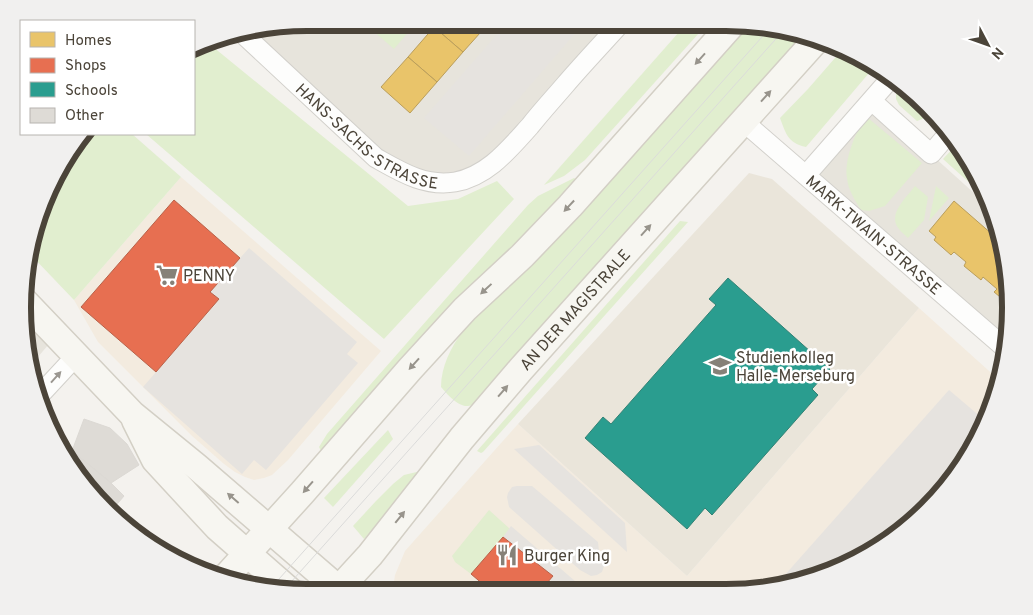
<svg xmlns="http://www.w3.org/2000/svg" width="1033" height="615" font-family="Overpass,sans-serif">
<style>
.residential{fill:#e7e4dc}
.commercial{fill:#f3ebdf}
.education{fill:#eae5da}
.green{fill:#e1eecf}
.parking{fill:#e6e3df}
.homes{fill:#e9c46a;stroke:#ba9e5b}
.shops{fill:#e76f51;stroke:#b8624a}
.schools{fill:#2a9d8f;stroke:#348275}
.building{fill:#dedbd6;stroke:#dcd9d4}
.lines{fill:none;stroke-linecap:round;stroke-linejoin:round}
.street-casing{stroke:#d2d0cb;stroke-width:21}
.secondary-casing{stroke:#d3cfc5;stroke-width:29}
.street{stroke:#fdfdfc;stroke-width:19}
.secondary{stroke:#f7f6f1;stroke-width:26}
.tram{stroke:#dbdbda;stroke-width:1}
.oneway{fill:#98948c}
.oneway2{fill:#9b9791}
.labels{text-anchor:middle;stroke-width:5;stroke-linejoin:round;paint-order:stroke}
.street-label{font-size:16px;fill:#4b4439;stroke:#fff}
.poi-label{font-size:16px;fill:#4b4439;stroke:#fff;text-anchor:start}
.rim{fill:none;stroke:#4b4439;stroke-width:6}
</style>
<rect width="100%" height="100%" fill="#f4f2ee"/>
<!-- residential -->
<g class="residential">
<path d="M308,23H621L475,176L399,171L242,33Z"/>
<path d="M872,101L985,203L1005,252V348L806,175Z"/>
<path d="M23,308L54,338L32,364Z"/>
</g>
<!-- commercial -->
<g class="commercial">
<path d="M181,177L381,351L288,460L272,475L264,478L254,480L245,477L235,472L224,464L191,435L98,342L74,300Z"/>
<path d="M919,308L998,379L962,466L927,509L868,554L817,577L744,592H398L395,588L394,582L395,575L405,551L518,424L687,576Z"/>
</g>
<!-- education -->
<path class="education" d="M749,173L772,179L919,308L687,576L518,424Z"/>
<!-- green -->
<g class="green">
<path d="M364,23H416L394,49Z"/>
<path d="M687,23H708L585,160L564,176L544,185Z"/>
<path d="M749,24L805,35L479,401C475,403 472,406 468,406C458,407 447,394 441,387C442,335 499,293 535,261C544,253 551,245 559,236Z"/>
<path d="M207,42L408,206L458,199L497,181L514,199L384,339L146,134H194V49Z"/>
<path d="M842,50L875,66L806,147C788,143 786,134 780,118L808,89Z"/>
<path d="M897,83L930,116L917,121L899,105L896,99V85Z"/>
<path d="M868,118L922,163L885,206L869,211L861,210C855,200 848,190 847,178C844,160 855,134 864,119Z"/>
<path d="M85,134H132L181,177L74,300L31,255L38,216L71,149Z"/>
<path d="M957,144L963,149L981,193L943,159Z"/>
<path d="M574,178L577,180L516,245L473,283L451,305L321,451L319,447L327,434L528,205L538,196Z"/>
<path d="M915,186L928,197L924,220L908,238C905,235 901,232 899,229C887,214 906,198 915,186Z"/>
<path d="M936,186L949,198L929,221Z"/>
<path d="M680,221L688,222L483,452L481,453L477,451Z"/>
<path d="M388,430L393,439L333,507L324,498Z"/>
<path d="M425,470L364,539L353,526L376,501L393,484L404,475Z"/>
<path d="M489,510L510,529L471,574L455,562L452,556Z"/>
</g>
<!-- parking -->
<g class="parking">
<path d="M507,23H584L469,156L424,118Z"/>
<path d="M249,248L357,342L347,354L358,363L266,470L254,460L242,474L143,387L219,300L210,292Z"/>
<path d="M949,390L982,418L962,466L927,509L868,554L817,577L776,585Z"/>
<path d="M539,445L625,523L627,552L514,449Z"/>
<path d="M517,486H532L598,542L599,551L604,556L606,560L602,572L597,575L591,576L580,570L509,507L507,497L508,493L512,487Z"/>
<path d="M511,526L575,581L574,587L569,592H563L550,580L553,576L503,537Z"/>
</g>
<!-- homes -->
<g class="homes">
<path d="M438,23H489L463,52L434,27Z"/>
<path d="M434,27L463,52L437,82L408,57Z"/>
<path d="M408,57L437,82L410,113L381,87Z"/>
<path d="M954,201L1001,242L1005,252V301L994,292L997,289L983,277L981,280L964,266L966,262L954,252L951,255L934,240L936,237L929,231Z"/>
</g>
<!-- shops -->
<g class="shops">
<path d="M174,200L240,258L210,292L219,299L156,372L81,307Z"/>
<path d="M503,537L553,576L541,590L543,592H492L471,574Z"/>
</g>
<!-- schools -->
<path class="schools" d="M728,278L830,369L812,389L818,395L712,515L705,508L687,529L585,438L603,417L611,424L716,305L709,299Z"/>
<!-- building -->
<g class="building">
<path d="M84,419L110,428L127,444L139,465L111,483L72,451Z"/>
<path d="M60,441L111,483L124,496L112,510L82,481Z"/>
</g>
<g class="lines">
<!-- street casing -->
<g class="street-casing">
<g id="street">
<path id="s1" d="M242,33L376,158C401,172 425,187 455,182C488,176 509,149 530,126C541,112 553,99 565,85C583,64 602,44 621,23"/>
<path d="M872,101L931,154L948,134"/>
<path id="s2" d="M744,122L1005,348"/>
<path d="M806,175L891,78"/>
<path d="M37,398L76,356"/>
</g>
</g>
<!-- secondary casing -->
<g class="secondary-casing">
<g id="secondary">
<path d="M24,301L132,414L197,467L342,592"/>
<path d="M135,420L155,460L217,527L291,592"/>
<path d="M224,579L302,493L410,369L465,309L522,256L570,206L733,23"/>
<path id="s3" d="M336,592L370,555L462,438L521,369L818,38"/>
</g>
</g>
<!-- street -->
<use href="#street" class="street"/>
<!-- secondary -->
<use href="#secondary" class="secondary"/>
<!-- tram -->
<g class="tram">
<path d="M271,588L770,28"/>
<path d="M283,591L783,31"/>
</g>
</g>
<!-- one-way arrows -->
<defs><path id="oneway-solid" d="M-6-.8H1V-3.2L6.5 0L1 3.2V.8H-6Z" transform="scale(1.25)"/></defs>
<g class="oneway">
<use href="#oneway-solid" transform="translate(700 59) rotate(132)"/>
<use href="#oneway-solid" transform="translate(766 96) rotate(-48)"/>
<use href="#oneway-solid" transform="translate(569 206) rotate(133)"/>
<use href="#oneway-solid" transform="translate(646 230) rotate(-48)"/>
<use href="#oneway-solid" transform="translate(486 289) rotate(137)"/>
<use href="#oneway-solid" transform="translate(414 364) rotate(132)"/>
<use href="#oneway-solid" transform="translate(503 391) rotate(-49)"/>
<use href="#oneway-solid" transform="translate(308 487) rotate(131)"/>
<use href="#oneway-solid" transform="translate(233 498) rotate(-139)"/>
<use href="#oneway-solid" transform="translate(400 517) rotate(-51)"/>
</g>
<use class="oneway2" href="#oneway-solid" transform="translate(56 377) rotate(-48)"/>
<!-- icons -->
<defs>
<g id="supermarket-bare" transform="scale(1.725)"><path d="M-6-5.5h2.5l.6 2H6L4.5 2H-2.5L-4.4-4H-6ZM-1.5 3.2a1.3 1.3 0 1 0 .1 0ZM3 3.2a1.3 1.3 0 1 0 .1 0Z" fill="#868178" stroke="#fff" stroke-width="2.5" paint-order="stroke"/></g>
<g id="university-bare" transform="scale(1.725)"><path d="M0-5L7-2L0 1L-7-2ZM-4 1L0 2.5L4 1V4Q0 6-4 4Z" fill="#868178" stroke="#fff" stroke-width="2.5" paint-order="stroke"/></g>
<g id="restaurant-bare" transform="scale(1.725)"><path d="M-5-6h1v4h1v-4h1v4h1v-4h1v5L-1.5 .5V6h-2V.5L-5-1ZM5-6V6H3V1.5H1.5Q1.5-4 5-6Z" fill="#868178" stroke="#fff" stroke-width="2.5" paint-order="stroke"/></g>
</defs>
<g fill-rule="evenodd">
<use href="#supermarket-bare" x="167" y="275"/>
<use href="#university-bare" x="720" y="366"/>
<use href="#restaurant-bare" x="507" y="555"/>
</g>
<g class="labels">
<!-- street labels -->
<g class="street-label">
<text dy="6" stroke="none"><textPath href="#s1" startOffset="164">HANS-SACHS-STRASSE</textPath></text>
<text dy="6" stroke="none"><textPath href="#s2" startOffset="172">MARK-TWAIN-STRASSE</textPath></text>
<text dy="6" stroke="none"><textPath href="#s3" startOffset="370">AN DER MAGISTRALE</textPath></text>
</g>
<!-- poi labels -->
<g class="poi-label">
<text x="183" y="281">PENNY</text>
<text x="736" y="363">Studienkolleg<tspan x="736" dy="18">Halle-Merseburg</tspan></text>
<text x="524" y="561">Burger King</text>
</g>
</g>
<!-- crop -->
<path d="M0 0H1033V615H0ZM307 31H726A276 276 0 0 1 1002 307V308A276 276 0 0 1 726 584H307A276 276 0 0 1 31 308V307A276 276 0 0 1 307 31Z" fill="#f1f0ef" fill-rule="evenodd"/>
<path class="rim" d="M307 31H726A276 276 0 0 1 1002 307V308A276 276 0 0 1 726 584H307A276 276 0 0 1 31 308V307A276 276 0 0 1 307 31Z"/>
<!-- legend -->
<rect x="20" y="20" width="175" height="115" fill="#ffffff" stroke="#b7b4b0"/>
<rect x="30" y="32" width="25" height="15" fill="#e9c46a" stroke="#b7b4b0"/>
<text x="65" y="45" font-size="15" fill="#4b4439">Homes</text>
<rect x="30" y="58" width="25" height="15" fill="#e76f51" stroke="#b7b4b0"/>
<text x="65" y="70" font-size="15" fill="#4b4439">Shops</text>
<rect x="30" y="82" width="25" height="15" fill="#2a9d8f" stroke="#b7b4b0"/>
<text x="65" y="95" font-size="15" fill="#4b4439">Schools</text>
<rect x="30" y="108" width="25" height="15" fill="#dedbd6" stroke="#b7b4b0"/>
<text x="65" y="120" font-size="15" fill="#4b4439">Other</text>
<!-- north arrow -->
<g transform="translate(988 45) rotate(131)" stroke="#ffffff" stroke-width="4" paint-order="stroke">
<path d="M0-4L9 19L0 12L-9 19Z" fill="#4b4439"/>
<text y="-8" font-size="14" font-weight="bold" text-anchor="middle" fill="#4b4439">N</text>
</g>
</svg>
